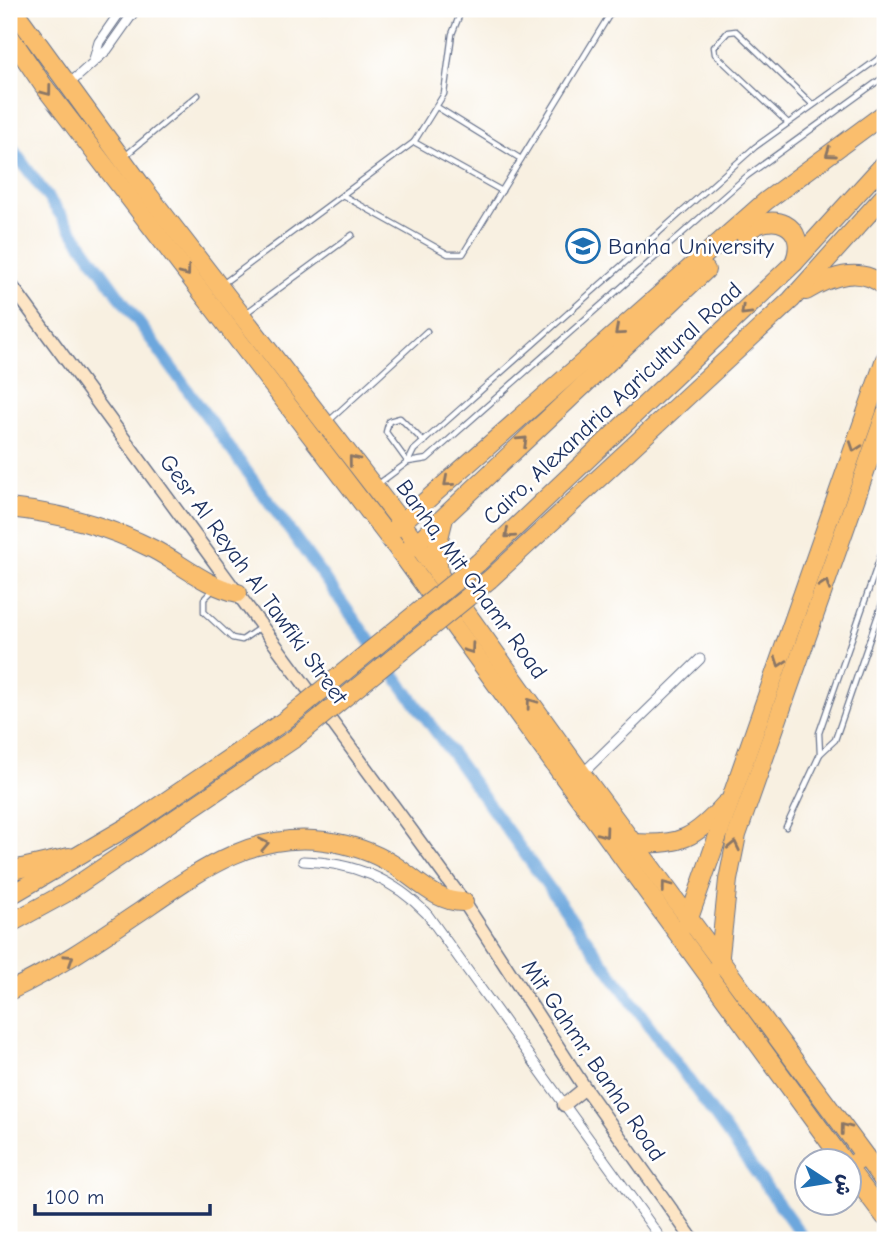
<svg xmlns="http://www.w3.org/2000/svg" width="894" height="1249" font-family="'Comic Neue','Playpen Sans Arabic',sans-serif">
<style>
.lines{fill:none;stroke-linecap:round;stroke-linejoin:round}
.canal{stroke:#6da7dd;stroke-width:12}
.lane-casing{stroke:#68738c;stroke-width:7}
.street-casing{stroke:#68738c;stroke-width:11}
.secondary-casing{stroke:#68738c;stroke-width:15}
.highway-casing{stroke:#68738c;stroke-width:20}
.lane{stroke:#fff;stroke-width:4.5}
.street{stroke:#fff;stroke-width:9}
.secondary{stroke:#fde5c5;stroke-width:12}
.highway{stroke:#fabe6d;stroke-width:18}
.highway-bridge-casing{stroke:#68738c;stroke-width:20;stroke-linecap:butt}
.highway-bridge{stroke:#fabe6d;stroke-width:18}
.oneway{stroke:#8a7666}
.labels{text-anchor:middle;stroke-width:5;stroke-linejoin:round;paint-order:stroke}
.poi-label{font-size:23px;fill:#1b2f5e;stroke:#fff;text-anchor:start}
.street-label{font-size:23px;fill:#1b2f5e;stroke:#fff}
</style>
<rect width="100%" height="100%" fill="#fff"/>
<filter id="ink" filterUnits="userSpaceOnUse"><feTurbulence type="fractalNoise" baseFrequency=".0143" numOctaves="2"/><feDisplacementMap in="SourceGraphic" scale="14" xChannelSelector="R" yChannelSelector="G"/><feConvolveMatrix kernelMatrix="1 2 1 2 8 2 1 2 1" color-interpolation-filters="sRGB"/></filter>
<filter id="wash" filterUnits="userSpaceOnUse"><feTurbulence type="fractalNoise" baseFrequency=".00686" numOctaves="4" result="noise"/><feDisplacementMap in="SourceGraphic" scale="28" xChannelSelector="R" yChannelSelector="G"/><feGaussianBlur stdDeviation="1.57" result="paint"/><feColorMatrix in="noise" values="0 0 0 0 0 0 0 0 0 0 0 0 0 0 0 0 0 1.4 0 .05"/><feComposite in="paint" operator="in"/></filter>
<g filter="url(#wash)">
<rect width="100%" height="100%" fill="#f8f0e1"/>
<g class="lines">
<!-- canal -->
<path class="canal" d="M9,144L805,1240"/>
</g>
</g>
<g filter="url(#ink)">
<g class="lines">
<!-- lane casing -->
<g class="lane-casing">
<g id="lane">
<path d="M437,107L521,159"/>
<path d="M787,122L715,54L714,47L728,32L736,31L812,104"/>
<path d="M414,142L502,191"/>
<path d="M126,155L198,95"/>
<path d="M344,196L448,254H463L613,9"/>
<path d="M221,285L414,142L444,94L452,34L462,9"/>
<path d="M246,313L352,235"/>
<path d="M330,420L427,331"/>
<path d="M407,461L386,432L389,421L400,418L424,442"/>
<path d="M408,462L427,459L747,176L885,76"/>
<path d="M377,485L408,462L414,450L755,147L885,54"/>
<path d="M885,543L819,733L820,754L835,740L885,595"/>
<path d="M213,590L204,599V612L232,638L242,640L261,627"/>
<path d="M786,827L820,754"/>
</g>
</g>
<!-- street casing -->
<g class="street-casing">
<g id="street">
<path d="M94,59L99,42L122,9"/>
<path d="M69,84L107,50L136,9"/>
<path d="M582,774L700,659"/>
<path d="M303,861C352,862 393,878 427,914L662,1240"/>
</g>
</g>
<!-- secondary casing -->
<g class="secondary-casing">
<g id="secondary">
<path d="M9,282L464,902L585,1088L693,1240"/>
<path d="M564,1105L585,1088"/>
</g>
</g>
<!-- highway casing -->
<g class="highway-casing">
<g id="highway">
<path d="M13,9L141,185L402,523L582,774L885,1183"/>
<path d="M9,35L43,85L403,556L844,1162"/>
<path d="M744,234C771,208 810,225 794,263"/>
<path d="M806,291C831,276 861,265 885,287"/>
<path d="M9,508C59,513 108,526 153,549C182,564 205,586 238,593"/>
<path d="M394,529L766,201L885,113"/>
<path d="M410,549L706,270"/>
<path d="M478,563L794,263L885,163"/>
<path d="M439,572L436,550L444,518"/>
<path d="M490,579L791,300L885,195"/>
<path d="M634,843C680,846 695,838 725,804"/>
<path d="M9,871L69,857"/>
<path d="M9,896L134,823L284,721"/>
<path d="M9,924L64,894L295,738"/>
<path d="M687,924L885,359"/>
<path d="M719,965L728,880L737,835L885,415"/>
<path d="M9,991C56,969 98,940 141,911C198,872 251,831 325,841C349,844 373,852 394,865C416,879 437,903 464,902"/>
<path d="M863,1157L848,1168L885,1217"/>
</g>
</g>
<!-- lane -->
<use href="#lane" class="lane"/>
<!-- street -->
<use href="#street" class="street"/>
<!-- secondary -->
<use href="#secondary" class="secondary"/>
<!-- highway -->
<use href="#highway" class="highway"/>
<!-- highway-bridge casing -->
<g class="highway-bridge-casing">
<g id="highway-bridge">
<path d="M284,721L478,563"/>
<path d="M295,738L490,579"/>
</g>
</g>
<!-- highway-bridge -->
<use href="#highway-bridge" class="highway-bridge"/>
</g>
<!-- one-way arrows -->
<defs><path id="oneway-chevron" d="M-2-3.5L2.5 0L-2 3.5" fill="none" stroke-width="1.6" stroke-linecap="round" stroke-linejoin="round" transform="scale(1.75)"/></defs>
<g class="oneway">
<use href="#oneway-chevron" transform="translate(47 91) rotate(53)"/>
<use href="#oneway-chevron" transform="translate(830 153) rotate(145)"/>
<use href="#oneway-chevron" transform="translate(186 272) rotate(53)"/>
<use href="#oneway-chevron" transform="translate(745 311) rotate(136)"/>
<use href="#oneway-chevron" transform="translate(619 331) rotate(139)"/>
<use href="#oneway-chevron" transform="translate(523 441) rotate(-43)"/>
<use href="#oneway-chevron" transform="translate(855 447) rotate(109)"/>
<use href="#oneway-chevron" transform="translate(353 460) rotate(-129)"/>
<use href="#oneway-chevron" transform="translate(448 482) rotate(139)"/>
<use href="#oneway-chevron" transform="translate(509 534) rotate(138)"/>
<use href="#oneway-chevron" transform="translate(825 585) rotate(-70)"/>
<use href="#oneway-chevron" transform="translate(470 649) rotate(54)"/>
<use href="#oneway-chevron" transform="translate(780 662) rotate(109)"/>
<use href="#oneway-chevron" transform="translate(531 703) rotate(-126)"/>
<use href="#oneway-chevron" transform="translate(604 833) rotate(54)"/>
<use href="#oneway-chevron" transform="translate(264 844) rotate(-12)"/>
<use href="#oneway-chevron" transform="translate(734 846) rotate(-78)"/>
<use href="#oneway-chevron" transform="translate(666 886) rotate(-127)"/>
<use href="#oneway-chevron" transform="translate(69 959) rotate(-33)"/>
<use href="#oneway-chevron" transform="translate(845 1128) rotate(-127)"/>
</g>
</g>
<!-- icons -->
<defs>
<g id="university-ring" transform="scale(1.75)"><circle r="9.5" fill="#fff" stroke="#1f6fb2" stroke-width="1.5"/><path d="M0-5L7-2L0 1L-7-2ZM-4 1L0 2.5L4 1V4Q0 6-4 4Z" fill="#1f6fb2"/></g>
</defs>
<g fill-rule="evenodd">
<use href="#university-ring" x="583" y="246"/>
</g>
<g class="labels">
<!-- poi labels -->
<g class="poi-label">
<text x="608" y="254">Banha University</text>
</g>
<!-- street labels -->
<g class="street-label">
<text transform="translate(612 403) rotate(-43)" y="8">Cairo, Alexandria Agricultural Road</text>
<text transform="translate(254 579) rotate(54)" y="8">Gesr Al Reyah Al Tawfiki Street</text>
<text transform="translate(472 579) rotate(54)" y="8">Banha, Mit Ghamr Road</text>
<text transform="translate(594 1060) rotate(56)" y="8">Mit Gahmr, Banha Road</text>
</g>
</g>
<!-- margin -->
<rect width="894" height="1249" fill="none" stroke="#fff" stroke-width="35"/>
<!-- north arrow -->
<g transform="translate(828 1182) rotate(102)"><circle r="33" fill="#ffffff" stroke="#a4acbf" stroke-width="2"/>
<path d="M0-5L12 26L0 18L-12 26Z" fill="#1f6fb2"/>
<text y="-10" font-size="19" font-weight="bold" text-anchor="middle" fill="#1b2f5e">ش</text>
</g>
<!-- scale -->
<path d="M35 1204v10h175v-10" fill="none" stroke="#1b2f5e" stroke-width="3.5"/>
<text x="46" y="1204" font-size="21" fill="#1b2f5e" stroke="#ffffff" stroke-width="5" paint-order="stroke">100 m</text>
</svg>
